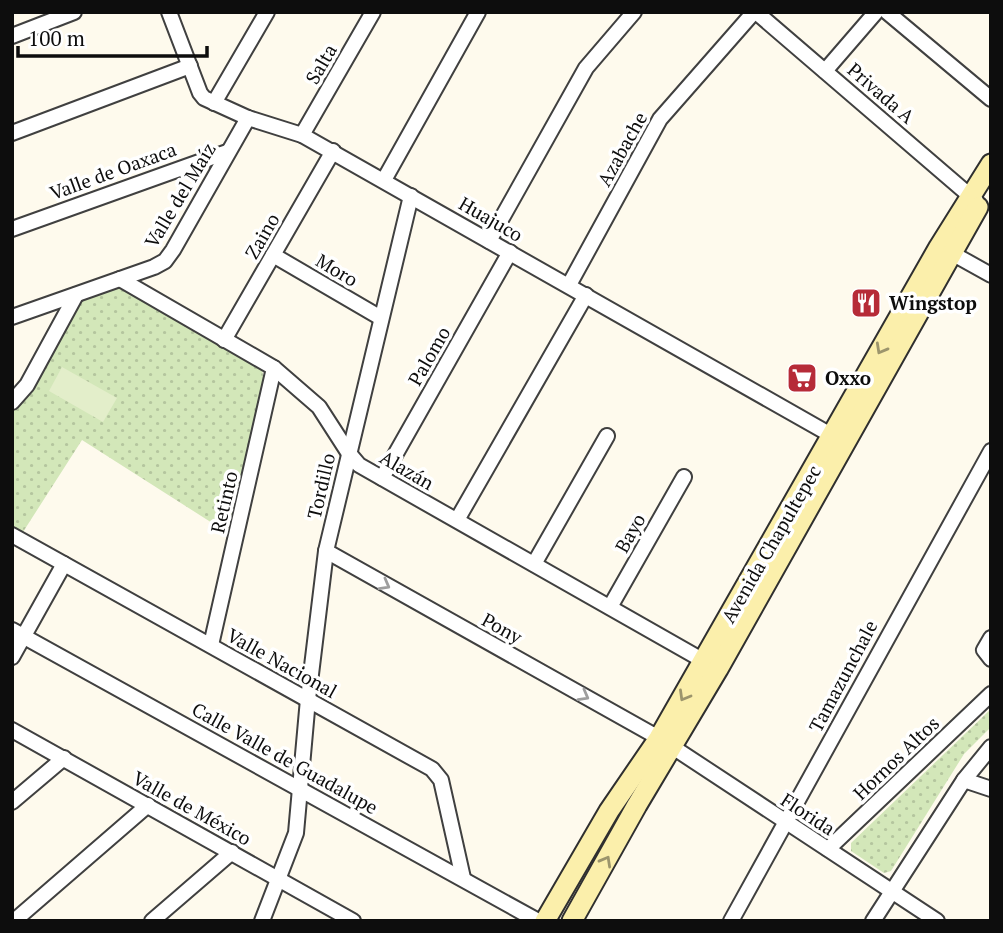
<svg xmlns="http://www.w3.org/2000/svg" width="1003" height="933" font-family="'PT Serif',serif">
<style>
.park{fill:url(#park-dots)}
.pitch{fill:#e3eeca}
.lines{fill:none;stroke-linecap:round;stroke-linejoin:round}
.street-casing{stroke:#404040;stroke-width:18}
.secondary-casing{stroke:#2f2f2f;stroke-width:23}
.street{stroke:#fff;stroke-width:14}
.secondary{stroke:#fbefab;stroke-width:19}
.oneway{stroke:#9c956c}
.oneway2{stroke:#9e9e9e}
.labels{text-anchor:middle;stroke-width:7;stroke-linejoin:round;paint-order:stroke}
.street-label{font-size:19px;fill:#0d0d0d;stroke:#fff}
.poi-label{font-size:19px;font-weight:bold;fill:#0d0d0d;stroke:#fff;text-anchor:start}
</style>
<defs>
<pattern id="park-dots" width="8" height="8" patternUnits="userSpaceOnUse" patternTransform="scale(1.75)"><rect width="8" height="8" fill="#d3e7b9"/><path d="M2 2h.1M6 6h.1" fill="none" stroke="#b4c59e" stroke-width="1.8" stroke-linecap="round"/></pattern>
</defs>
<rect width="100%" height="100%" fill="#fefaed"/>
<!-- park -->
<g class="park">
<path d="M118,283L262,370L264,379L231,535L82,440L23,532L12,526V406L87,293Z"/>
<path d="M991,709V727L964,754L891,871L884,873L851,851V843Z"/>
</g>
<!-- pitch -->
<path class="pitch" d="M62,367L117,398L103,422L49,391Z"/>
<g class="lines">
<!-- street casing -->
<g class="street-casing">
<g id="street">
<path d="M169,12L200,93L204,98L248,118L302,135L838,439"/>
<path d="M756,12L976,201"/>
<path d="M887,12L991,99"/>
<path d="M12,36L74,12"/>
<path d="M825,71L876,12"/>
<path d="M214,103L267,12"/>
<path d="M12,133L190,66"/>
<path d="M302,135L373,12"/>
<path d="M384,180L478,12"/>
<path d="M12,229L227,152"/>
<path d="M489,241L586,68L634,12"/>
<path d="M946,250L991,275"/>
<path d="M273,255L381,318"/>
<path d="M120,279L274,368L319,407L348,452L359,465L711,665"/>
<path d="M569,285L660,119L754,12"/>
<path d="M12,317L154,267L165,261L173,250L248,118"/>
<path d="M224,340L333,151"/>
<path d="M12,402L27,385L76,295"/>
<path d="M382,478L510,252"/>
<path d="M457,520L586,295"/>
<path d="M12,535L432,769L441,780L463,878"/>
<path d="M326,551L659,738L937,921"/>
<path d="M534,564L607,436"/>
<path d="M610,607L684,477"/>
<path d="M12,630L538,921"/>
<path d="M991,638L984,650L991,659"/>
<path d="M211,645L274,368"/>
<path d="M12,657L64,564"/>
<path d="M12,730L353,921"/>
<path d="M964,780L991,789"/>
<path d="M12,802L64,758"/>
<path d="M828,849L991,694"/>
<path d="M14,921L148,805"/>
<path d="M152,921L232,852"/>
<path d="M262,921L296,833L308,699L326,551L411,196"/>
<path d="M731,921L991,451"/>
<path d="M873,921L964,780L991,747"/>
</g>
</g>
<!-- secondary casing -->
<g class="secondary-casing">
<g id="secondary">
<path d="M545,921L609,811L659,738L939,247L991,164"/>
<path d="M572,921L637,805L718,669L978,207"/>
</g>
</g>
<!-- street -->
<use href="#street" class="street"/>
<!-- secondary -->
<use href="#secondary" class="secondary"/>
</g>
<!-- one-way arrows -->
<defs><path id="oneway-chevron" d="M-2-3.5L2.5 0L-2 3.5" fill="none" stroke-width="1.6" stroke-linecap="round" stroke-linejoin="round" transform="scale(1.75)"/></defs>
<g class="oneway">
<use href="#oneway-chevron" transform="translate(881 349) rotate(119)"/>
<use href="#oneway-chevron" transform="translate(684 696) rotate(120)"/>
<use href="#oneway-chevron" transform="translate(606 861) rotate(-61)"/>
</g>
<g class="oneway2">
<use href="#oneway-chevron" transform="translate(385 585) rotate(29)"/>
<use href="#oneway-chevron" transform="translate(584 696) rotate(29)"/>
</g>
<!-- icons -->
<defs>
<g id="restaurant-square" transform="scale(1.575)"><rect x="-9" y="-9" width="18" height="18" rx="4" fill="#b62b38" stroke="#fff"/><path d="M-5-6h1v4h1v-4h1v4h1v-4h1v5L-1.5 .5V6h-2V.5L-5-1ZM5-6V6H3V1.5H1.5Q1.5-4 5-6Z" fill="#fff"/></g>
<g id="supermarket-square" transform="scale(1.575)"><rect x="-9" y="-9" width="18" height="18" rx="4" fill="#b62b38" stroke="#fff"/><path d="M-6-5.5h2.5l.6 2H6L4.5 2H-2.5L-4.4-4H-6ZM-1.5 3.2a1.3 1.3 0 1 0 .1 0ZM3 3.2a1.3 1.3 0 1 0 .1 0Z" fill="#fff"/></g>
</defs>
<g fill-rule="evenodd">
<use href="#restaurant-square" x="866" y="303"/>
<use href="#supermarket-square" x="802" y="378"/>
</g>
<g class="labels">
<!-- street labels -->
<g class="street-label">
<text transform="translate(321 64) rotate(-60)" y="7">Salta</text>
<text transform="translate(881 93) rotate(41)" y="7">Privada A</text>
<text transform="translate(622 149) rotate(-61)" y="7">Azabache</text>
<text transform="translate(113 171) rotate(-20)" y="7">Valle de Oaxaca</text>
<text transform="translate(180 195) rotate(-59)" y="7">Valle del Maíz</text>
<text transform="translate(491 219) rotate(30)" y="7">Huajuco</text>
<text transform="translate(262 236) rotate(-60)" y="7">Zaino</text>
<text transform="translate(337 270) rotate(31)" y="7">Moro</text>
<text transform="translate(429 356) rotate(-60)" y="7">Palomo</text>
<text transform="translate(407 470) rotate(30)" y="7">Alazán</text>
<text transform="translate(321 486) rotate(-77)" y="7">Tordillo</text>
<text transform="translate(224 502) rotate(-77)" y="7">Retinto</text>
<text transform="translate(630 533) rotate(-61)" y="7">Bayo</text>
<text transform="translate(771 544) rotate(-60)" y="7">Avenida Chapultepec</text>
<text transform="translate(502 628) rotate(29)" y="7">Pony</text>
<text transform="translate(282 663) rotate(29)" y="7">Valle Nacional</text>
<text transform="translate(843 676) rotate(-62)" y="7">Tamazunchale</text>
<text transform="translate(285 758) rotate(29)" y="7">Calle Valle de Guadalupe</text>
<text transform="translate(896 758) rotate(-44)" y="7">Hornos Altos</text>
<text transform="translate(192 808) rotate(29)" y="7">Valle de México</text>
<text transform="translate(808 814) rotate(33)" y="7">Florida</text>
</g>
<!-- poi labels -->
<g class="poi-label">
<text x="889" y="310">Wingstop</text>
<text x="825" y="385">Oxxo</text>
</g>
</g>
<!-- border -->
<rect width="1003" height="933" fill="none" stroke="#0d0d0d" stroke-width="28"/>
<!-- scale -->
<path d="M18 46v10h189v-10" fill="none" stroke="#0d0d0d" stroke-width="3.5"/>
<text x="28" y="46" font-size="21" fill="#0d0d0d" stroke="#ffffff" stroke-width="5" paint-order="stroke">100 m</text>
</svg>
